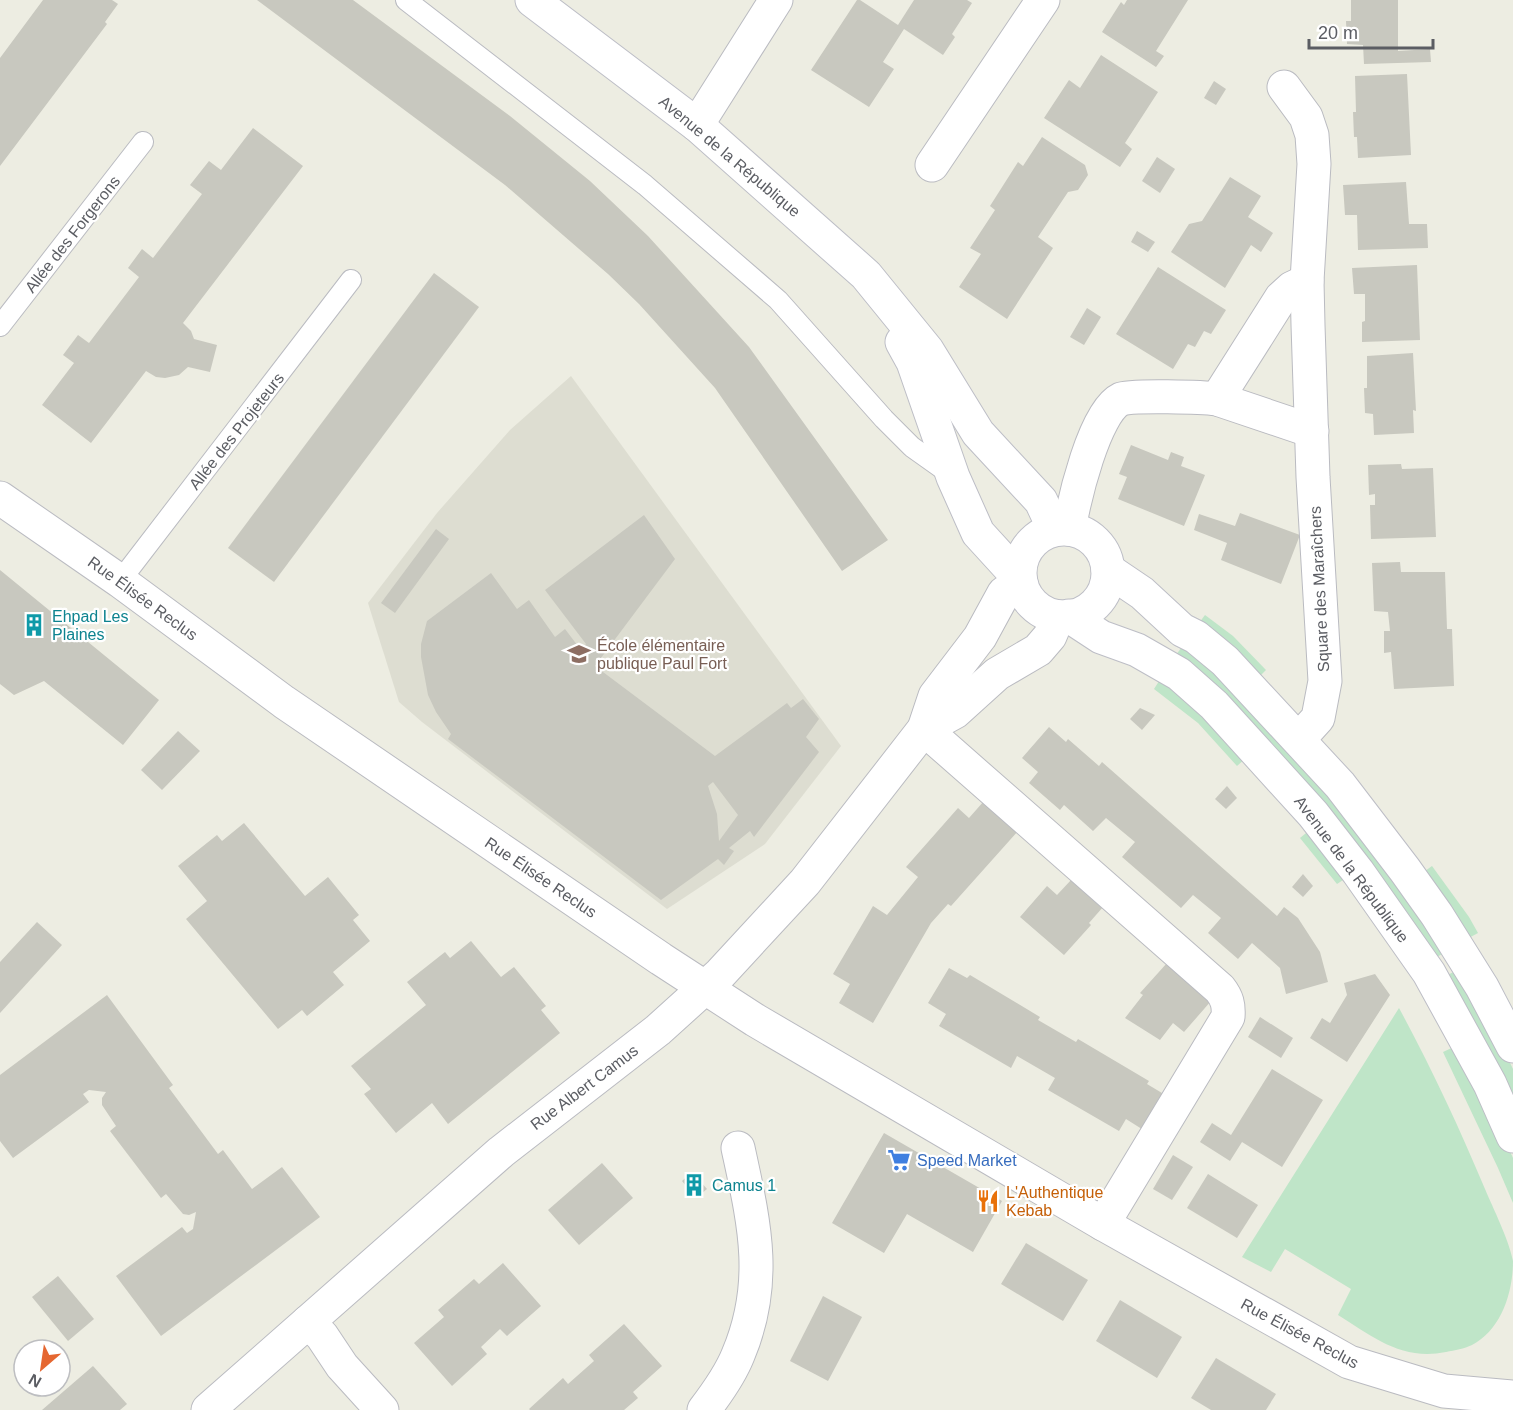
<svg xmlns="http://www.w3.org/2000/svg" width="1513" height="1410" font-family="Helvetica,sans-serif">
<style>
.education{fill:#ddddd1}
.green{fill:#bfe5c8}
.building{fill:#c8c8bf;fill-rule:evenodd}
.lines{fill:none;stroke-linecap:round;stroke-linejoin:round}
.lane-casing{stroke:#babbc1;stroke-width:22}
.street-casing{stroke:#babbc1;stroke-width:35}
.secondary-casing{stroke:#bdbec6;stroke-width:35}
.lane{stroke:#fff;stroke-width:20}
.street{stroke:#fff;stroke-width:33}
.secondary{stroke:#fff;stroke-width:33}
.labels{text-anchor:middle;stroke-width:4.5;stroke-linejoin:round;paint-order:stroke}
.street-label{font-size:16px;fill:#5b5d63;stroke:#fff}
.culture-label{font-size:16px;fill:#0d838f;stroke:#fff;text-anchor:start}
.education-label{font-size:16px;fill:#785e54;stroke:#fff;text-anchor:start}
.shop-label{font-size:16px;fill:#366cbe;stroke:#fff;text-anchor:start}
.food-label{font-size:16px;fill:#c56008;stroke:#fff;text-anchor:start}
</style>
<rect width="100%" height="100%" fill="#edede2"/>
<!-- education -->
<path class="education" d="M571,376L841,746L765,844L667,909L422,722L399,702L368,603L437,513L510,430Z"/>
<!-- green -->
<g class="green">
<path d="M1205,615L1233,636L1266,670L1257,679L1196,627Z"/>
<path d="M1184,644L1212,665L1323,784L1447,951L1432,960L1173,659Z"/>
<path d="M1161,678L1247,757L1237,766L1198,723L1154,689Z"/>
<path d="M1311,829L1349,876L1337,884L1300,838Z"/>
<path d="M1432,866L1469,917L1478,933L1465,940L1421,874Z"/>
<path d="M1459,969L1490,1022L1513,1069V1110L1444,977Z"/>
<path d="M1399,1008C1431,1067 1459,1127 1485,1189C1493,1208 1509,1240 1513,1261C1513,1293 1501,1330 1472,1345C1464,1349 1455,1350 1446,1352C1402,1361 1373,1337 1338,1315L1351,1289L1285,1249L1271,1272L1242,1257Z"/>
<path d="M1458,1045L1481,1087L1513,1158V1203L1498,1168L1443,1052Z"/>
</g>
<!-- building -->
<g class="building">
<path d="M43,0H112L118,4L105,22L107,24L0,166V58Z"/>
<path d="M257,0H353L510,116L590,181L648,236L749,347L888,540L842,571L715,388L639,304L608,274L505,185Z"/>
<path d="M857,0H860L898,25L914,0H967L972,3L952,34L955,37L943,55L904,29L883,62L894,69L869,107L811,70Z"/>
<path d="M1127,0H1188L1156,51L1164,56L1156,67L1102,32L1121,2L1124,5Z"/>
<path d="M1351,0H1398V51L1430,49L1431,62L1364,64L1363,45L1347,44L1346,21H1351Z"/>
<path d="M1101,55L1158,92L1125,143L1132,149L1120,167L1044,118L1069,80L1080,88Z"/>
<path d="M1407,74L1411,155L1358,158L1357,137H1354L1353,112H1356L1355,76Z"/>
<path d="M1214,81L1226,89L1216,105L1204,98Z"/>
<path d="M253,128L303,166L183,323L191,331L194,339L217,345L210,372L188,367L179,375L165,378L156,377L146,371L91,443L42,405L74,363L63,355L78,335L89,343L139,277L128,268L142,249L153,258L202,194L190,185L209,161L221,170Z"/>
<path d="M1042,137L1085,165L1088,175L1078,190L1068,192L1038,237L1053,248L1007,319L959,287L981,254L970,248L995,210L990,206L1018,162L1023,166Z"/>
<path d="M1157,157L1175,169L1160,193L1142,181Z"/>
<path d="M1230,177L1261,196L1248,217L1273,233L1261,252L1251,245L1225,288L1171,252L1189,224L1202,221Z"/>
<path d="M1406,182L1409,224H1427L1428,248L1358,250L1357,215H1345L1343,185Z"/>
<path d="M1137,231L1155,242L1148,252L1131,242Z"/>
<path d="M1417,265L1420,340L1362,342V322L1365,321V294H1354L1352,268Z"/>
<path d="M1158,267L1226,310L1211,334L1204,331L1195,347L1188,344L1173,369L1116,334Z"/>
<path d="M434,273L479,307L274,582L228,548Z"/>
<path d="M1087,308L1101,317L1084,345L1070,337Z"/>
<path d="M1413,353L1416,411L1413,410L1414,433L1374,435L1373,414L1365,413L1364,388H1367V356Z"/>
<path d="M1131,445L1168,460L1171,452L1184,457L1181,466L1205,475L1184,526L1118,499L1127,477L1119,474Z"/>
<path d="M1401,464L1402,469L1433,468L1436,537L1371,539L1370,505H1375V494L1369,495L1368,465Z"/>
<path d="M1240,513L1300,535L1281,584L1221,560L1227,543L1194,530L1199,514L1235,526Z"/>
<path d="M644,515L675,559L595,666L715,756L787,703L791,708L803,699L819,719L806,737L819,752L754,837L750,831L729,848L734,851L724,865L718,859L661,900L448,739L451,734L436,712L428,695L421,657V644L427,621L491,573L517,609L529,600L555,637L565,629L581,650L586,644L545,590ZM713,782L738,815L719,841L717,814L708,786Z"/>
<path d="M436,529L449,539L395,613L381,603Z"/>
<path d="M1400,562L1401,572H1445L1447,629H1452L1454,686L1394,689L1391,652L1384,653V631H1390L1388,612L1374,611L1372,563Z"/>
<path d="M0,570L159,700L123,745L44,681L14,695L0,684Z"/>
<path d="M1140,708L1155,715L1142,730L1130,719Z"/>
<path d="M1049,727L1066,742L1068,739L1099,766L1102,762L1277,916L1284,907L1298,918L1320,952L1328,982L1286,994L1280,968L1252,943L1238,959L1208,933L1221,918L1193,895L1181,908L1122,857L1135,842L1106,818L1093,831L1064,805L1060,810L1029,783L1038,772L1022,758Z"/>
<path d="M178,731L200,751L162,790L141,770Z"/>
<path d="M1227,786L1237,798L1226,809L1215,799Z"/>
<path d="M984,801L1018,831L951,906L948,904L931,923L873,1023L839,1003L850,984L833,974L873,906L887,915L918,877L906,867L958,808L969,818Z"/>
<path d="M244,823L305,896L328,877L359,915L353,920L370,941L333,972L344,985L307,1016L302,1010L278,1029L186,919L207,901L178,866L217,835L222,841Z"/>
<path d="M1303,874L1313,886L1303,897L1292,887Z"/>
<path d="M1072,879L1103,907L1089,923L1091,925L1064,955L1020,917L1047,886L1057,895Z"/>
<path d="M37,922L62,945L0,1013V962Z"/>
<path d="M471,941L501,977L514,967L546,1006L541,1010L560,1033L448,1124L432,1103L396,1133L364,1094L371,1089L351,1066L426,1005L407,982L445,952L450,958Z"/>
<path d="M1167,963L1211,1001L1184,1032L1173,1023L1160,1040L1125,1018L1143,995L1140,993Z"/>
<path d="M949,968L967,978L970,975L1040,1017L1038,1020L1076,1042L1078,1039L1149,1081L1147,1084L1167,1096L1145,1131L1126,1119L1119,1131L1048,1090L1055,1078L1017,1056L1011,1068L939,1026L946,1014L928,1003Z"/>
<path d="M1375,974L1390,995L1347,1062L1310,1038L1322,1018L1330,1023L1347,995L1344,983Z"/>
<path d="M107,995L173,1085L169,1088L218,1154L223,1150L252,1189L282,1167L320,1217L161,1336L116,1276L182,1227L187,1233L193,1229L196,1212L189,1215L183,1214L166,1194L161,1198L110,1131L116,1126L102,1105V1098L106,1092L89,1090L83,1094L89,1102L13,1158L0,1141V1075Z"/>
<path d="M1260,1017L1293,1038L1281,1058L1248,1037Z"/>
<path d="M1272,1069L1323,1100L1282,1167L1242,1142L1230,1161L1200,1142L1212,1123L1231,1135Z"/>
<path d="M884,1133L1002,1201L973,1252L907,1214L884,1253L832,1223Z"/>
<path d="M1173,1155L1193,1167L1172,1200L1153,1189Z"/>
<path d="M602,1163L633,1198L579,1245L548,1210Z"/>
<path d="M692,1172L707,1189L696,1198L682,1181Z"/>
<path d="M1208,1174L1258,1205L1237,1238L1187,1208Z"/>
<path d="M1026,1243L1088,1280L1063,1321L1001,1284Z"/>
<path d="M503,1263L541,1306L507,1336L500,1329L481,1347L487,1354L452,1386L414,1343L444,1317L438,1310L474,1279L479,1284Z"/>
<path d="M58,1276L94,1319L68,1341L32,1297Z"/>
<path d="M823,1296L862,1317L828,1381L790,1361Z"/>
<path d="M1120,1300L1182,1337L1157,1378L1096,1341Z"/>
<path d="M624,1324L662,1366L633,1392L638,1398L624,1410H530L529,1409L563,1378L568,1384L594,1361L589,1355Z"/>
<path d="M1216,1358L1276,1394L1266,1410H1211L1191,1398Z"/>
<path d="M93,1366L127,1404L120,1410H42Z"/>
</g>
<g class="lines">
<!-- lane casing -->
<g class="lane-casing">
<g id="lane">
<path d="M406,0L645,185L778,300L884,419L912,447L950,474"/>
<path d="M0,326L143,142"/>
<path d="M120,581L351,280"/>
</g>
</g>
<!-- street casing -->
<g class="street-casing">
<g id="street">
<path d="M1284,87L1306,117L1312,135L1314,164L1307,281L1308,325L1313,477L1325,681L1318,718L1299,739"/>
<path d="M697,125L776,0"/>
<path d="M932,165L1043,0"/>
<path d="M1217,399L1281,298L1292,288L1307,281"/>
<path d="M0,498L120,581L284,702L661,959L755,1020L1103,1224L1349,1362L1444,1391L1513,1397"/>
<path d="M1069,529C1074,501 1094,412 1121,399C1130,395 1204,397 1217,399L1312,431"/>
<path d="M924,729L1220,989C1227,998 1229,1005 1228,1017L1103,1224"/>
<path d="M924,729L955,712L997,674L1038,650L1050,636L1058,617"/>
<path d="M308,1322L322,1336L342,1366L382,1410"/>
<path d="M208,1410L501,1152L658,1030L720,974L805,882L924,729L935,696L980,637L1004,593L1021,583"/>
<path d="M704,1410C717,1393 730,1375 738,1355C769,1282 754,1222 738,1148"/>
</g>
</g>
<!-- secondary casing -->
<g class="secondary-casing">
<g id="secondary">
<path d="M532,0L697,125L866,275L927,350L978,433L1041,501L1054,529"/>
<path d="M902,342L913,362L953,477L978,533L1020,579"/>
<circle cx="1064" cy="573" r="44"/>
<path d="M1108,570L1142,593L1182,630L1196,637L1225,661L1340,785L1405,870L1437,915L1482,987L1513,1046"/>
<path d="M1069,616L1101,637L1137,650L1179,674L1214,705L1313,814L1358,872L1429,973L1490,1084L1513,1136"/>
</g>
</g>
<!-- lane -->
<use href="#lane" class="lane"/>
<!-- street -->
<use href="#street" class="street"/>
<!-- secondary -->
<use href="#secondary" class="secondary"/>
</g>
<!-- icons -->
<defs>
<g id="building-bare" transform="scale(1.8)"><path d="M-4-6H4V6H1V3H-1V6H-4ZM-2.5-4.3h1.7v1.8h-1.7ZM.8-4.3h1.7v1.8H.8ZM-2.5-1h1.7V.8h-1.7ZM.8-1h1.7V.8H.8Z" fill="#0f9aa8" stroke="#fff" stroke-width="2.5" paint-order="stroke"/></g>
<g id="school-bare" transform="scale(1.8)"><path d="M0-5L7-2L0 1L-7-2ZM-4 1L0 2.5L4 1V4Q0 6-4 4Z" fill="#8d6e63" stroke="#fff" stroke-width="2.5" paint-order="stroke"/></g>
<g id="supermarket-bare" transform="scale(1.8)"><path d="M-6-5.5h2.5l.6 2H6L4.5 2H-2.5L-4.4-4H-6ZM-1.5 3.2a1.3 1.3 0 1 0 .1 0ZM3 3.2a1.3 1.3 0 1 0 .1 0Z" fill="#3f7fe0" stroke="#fff" stroke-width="2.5" paint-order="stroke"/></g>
<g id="restaurant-bare" transform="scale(1.8)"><path d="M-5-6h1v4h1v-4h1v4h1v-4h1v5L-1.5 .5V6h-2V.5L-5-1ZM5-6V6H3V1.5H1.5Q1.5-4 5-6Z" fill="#e8710a" stroke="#fff" stroke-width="2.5" paint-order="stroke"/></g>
</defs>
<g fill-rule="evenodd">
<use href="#building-bare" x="34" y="625"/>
<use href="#school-bare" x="579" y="654"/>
<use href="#supermarket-bare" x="899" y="1160"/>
<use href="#building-bare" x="694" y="1185"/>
<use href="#restaurant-bare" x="988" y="1201"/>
</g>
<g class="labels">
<!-- street labels -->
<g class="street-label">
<text transform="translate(730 156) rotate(40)" y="6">Avenue de la République</text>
<text transform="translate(72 234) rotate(-52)" y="6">Allée des Forgerons</text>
<text transform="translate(236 431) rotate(-52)" y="6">Allée des Projeteurs</text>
<text transform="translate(1319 589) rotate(-93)" y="6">Square des Maraîchers</text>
<text transform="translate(143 598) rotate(36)" y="6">Rue Élisée Reclus</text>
<text transform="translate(1352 869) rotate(53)" y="6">Avenue de la République</text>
<text transform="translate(541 877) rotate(34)" y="6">Rue Élisée Reclus</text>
<text transform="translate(584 1087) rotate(-37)" y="6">Rue Albert Camus</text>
<text transform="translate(1300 1333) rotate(28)" y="6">Rue Élisée Reclus</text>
</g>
<!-- culture labels -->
<g class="culture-label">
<text x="52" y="622">Ehpad Les<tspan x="52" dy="18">Plaines</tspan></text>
<text x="712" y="1191">Camus 1</text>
</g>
<!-- education labels -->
<g class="education-label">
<text x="597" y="651">École élémentaire<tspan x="597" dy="18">publique Paul Fort</tspan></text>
</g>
<!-- shop labels -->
<g class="shop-label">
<text x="917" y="1166">Speed Market</text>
</g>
<!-- food labels -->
<g class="food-label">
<text x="1006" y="1198">L'Authentique<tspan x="1006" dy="18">Kebab</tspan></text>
</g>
</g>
<!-- north arrow -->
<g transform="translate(42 1368) rotate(209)"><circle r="28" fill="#ffffff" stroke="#bdbec1" stroke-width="1.5"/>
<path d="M0-4.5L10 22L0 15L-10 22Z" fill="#e56731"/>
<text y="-9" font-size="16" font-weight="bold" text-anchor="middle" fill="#5b5d63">N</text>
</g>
<!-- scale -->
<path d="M1309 39v9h124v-9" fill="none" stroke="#5b5d63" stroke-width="3"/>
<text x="1318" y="39" font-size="18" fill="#5b5d63" stroke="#ffffff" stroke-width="4.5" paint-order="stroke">20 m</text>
</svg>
